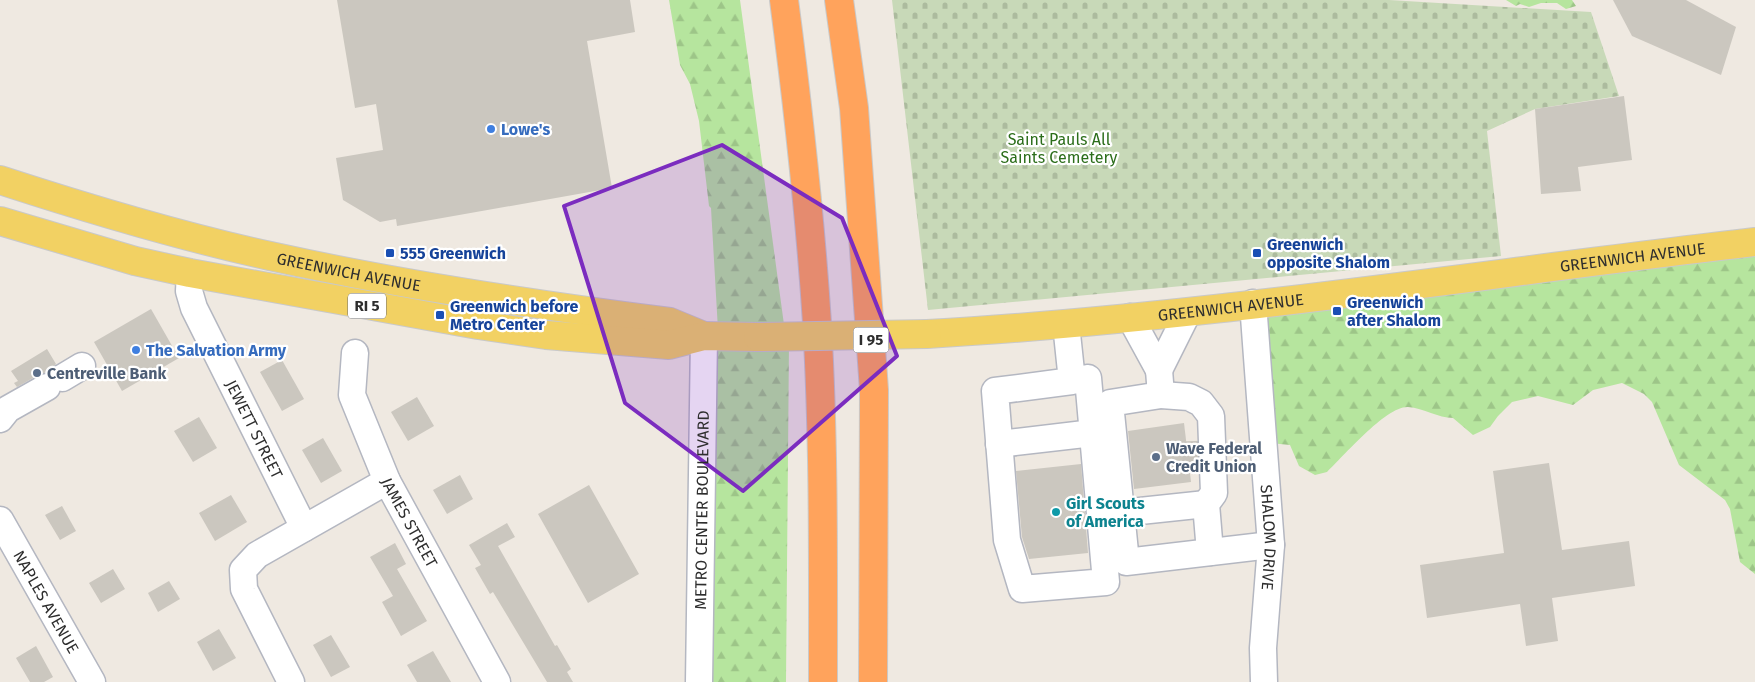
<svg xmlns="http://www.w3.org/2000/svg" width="1755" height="682" font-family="'Fira Sans',sans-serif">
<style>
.forest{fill:url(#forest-firs)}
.cemetery{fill:url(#cemetery-stones)}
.building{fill:#cbc7bf}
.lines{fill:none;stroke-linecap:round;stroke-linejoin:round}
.minor-tunnel{stroke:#c8c4bd;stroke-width:26;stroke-dasharray:26 13;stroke-linecap:butt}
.minor-casing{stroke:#b4b7c1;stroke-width:29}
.major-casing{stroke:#c9c9c9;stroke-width:30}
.highway-casing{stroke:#c9c9c9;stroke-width:30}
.minor{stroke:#fff;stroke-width:26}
.major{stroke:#f2d163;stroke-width:28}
.highway{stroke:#ffa35c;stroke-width:28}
.major-bridge-casing{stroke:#c9c9c9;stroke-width:30;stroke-linecap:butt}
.major-bridge{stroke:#f2d163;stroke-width:28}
.marked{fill:#7b2cbf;fill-opacity:0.2;stroke:#7b2cbf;stroke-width:4;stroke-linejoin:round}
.shop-dot{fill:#3f7fe0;stroke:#fff;stroke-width:2}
.transit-dot{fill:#1a4fb4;stroke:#fff;stroke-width:2}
.service-dot{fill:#5c6f8a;stroke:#fff;stroke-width:2}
.culture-dot{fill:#0f9aa8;stroke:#fff;stroke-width:2}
.labels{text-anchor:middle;stroke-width:4.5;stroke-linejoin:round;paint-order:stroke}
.shield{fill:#fff;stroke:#6d6d6d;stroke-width:1}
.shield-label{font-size:15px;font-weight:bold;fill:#2e2e2e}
.shop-label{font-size:16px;font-weight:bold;fill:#366cbe;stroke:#fff;text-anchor:start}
.park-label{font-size:16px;fill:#2c6e1b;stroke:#fff}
.transit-label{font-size:16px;font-weight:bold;fill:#164399;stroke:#fff;text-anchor:start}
.street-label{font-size:16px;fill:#2e2e2e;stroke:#fff}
.service-label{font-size:16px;font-weight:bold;fill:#4e5e75;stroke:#fff;text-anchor:start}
.culture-label{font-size:16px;font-weight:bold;fill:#0d838f;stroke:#fff;text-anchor:start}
</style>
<defs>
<pattern id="forest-firs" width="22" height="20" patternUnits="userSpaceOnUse" patternTransform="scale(1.25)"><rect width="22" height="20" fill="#b6e59e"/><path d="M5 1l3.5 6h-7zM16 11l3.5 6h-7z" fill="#9dc588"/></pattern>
<pattern id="cemetery-stones" width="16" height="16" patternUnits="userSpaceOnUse" patternTransform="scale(1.25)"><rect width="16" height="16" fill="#c8d9b8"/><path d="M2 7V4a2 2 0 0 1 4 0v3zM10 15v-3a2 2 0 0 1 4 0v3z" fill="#acbb9e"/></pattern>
</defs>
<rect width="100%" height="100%" fill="#efe9e1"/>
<!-- forest -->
<g class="forest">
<path d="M669,0H740L785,332L789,342L786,682H699L700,558L718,330L711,208L709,206L699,121L690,84L680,65Z"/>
<path d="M1506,0H1572L1576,6L1566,9L1557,3H1541L1529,7L1520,4L1516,6Z"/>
<path d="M1755,240V574L1740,562L1730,509L1725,500L1679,465L1652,402L1644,394L1622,383L1593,390L1573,405L1538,396L1512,402L1498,416L1490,427L1473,435L1453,418C1438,418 1424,408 1408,407C1386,406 1343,457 1327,472L1315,475L1299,466L1290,445L1259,442V301Z"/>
</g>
<!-- cemetery -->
<path class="cemetery" d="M892,0H1389L1591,12L1619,96L1535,109L1487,131L1501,256L928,310Z"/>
<!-- building -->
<g class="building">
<path d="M337,0H630L635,32L587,41L612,188L397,226L396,219L380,222L343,200L336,158L383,150L376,104L355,108Z"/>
<path d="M1613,0H1686L1736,27L1721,75L1632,36Z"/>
<path d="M1624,96L1632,160L1578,167L1581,191L1541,194L1535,109Z"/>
<path d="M151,309L179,358L122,391L94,342Z"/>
<path d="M47,349L56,364L48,372L40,374L17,387L14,383L18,381L11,371Z"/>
<path d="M282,360L304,399L282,411L260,372Z"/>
<path d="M417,397L434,426L408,441L391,412Z"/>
<path d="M199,417L217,448L193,462L174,431Z"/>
<path d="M1184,423L1191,482L1134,489L1128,431Z"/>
<path d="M323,438L342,471L321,483L302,450Z"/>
<path d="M1549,463L1562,550L1629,541L1635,586L1552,598L1558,641L1526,646L1520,604L1427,618L1420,565L1504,553L1493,471Z"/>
<path d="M1081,464L1088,553L1029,559L1022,537L1016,471Z"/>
<path d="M460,475L473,499L447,514L433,490Z"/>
<path d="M589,485L639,574L588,603L538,514Z"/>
<path d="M231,495L247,522L215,541L199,513Z"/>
<path d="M62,506L76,531L60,540L45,515Z"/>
<path d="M507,523L515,537L498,546L555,646L557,645L571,669L567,672L573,682H547L493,592L490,594L475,568L481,565L469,545Z"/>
<path d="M395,543L406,564L397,569L427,621L401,636L382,602L393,596L370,557Z"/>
<path d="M113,569L125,589L101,603L89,583Z"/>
<path d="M169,581L180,599L158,612L148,593Z"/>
<path d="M219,629L236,658L213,671L197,642Z"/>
<path d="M331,635L350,667L331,677L313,645Z"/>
<path d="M36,646L53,677L44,682H30L16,658Z"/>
<path d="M433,651L451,682H417L407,665Z"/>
</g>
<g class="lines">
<!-- minor-tunnel -->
<path class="minor-tunnel" d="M1195,441L1196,471"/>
<!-- minor casing -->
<g class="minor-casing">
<g id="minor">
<path id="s1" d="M190,273L189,291L194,308L304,528"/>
<path id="s2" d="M1253,303L1271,545L1263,648L1264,682"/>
<path d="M1130,317L1159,370L1188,312"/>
<path d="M1066,324L1072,381L995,391L1007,540L1022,589L1106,582L1088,378L1072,381"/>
<path id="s3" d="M355,353L352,395L387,481L497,682"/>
<path d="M1159,370L1161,395L1110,403L1126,562L1271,545"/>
<path d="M62,378L82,366"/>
<path d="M1161,395L1189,397L1201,403L1211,416L1214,493L1206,504L1210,552"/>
<path d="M0,419L8,409L47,387"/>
<path d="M999,444L1093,433"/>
<path d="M1121,513L1206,504"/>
<path id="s4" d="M0,520L92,682"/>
<path d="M291,682L244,589L243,570L257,555L387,481"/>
<path id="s5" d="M699,682L704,336"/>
</g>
</g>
<!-- major casing -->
<g class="major-casing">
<g id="major">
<path id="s6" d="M0,180C89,209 179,236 270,256C401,285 536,305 670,322L704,336"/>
<path d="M0,221L135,261L190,273L478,325L546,335L669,345L704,336L758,337"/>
<path id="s7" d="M927,334C1205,318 1479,274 1755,242"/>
</g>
</g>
<!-- highway casing -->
<g class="highway-casing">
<g id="highway">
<path d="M784,0C798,107 810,215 817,323C824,443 823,562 823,682"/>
<path d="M839,0L854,108L874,390L873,682"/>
</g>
</g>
<!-- minor -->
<use href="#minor" class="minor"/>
<!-- major -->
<use href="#major" class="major"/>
<!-- highway -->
<use href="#highway" class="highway"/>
<!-- major-bridge casing -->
<g class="major-bridge-casing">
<path id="major-bridge" d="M758,337L927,334"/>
</g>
<!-- major-bridge -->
<use href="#major-bridge" class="major-bridge"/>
</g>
<!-- marked area -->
<path class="marked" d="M722,145L842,218L897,356L743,491L625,403L564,206Z"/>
<!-- markers -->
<g class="shop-dot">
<circle cx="491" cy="129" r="5"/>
<circle cx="136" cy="350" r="5"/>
</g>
<g class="transit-dot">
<rect x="385" y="248" width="10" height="10" rx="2.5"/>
<rect x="1252" y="248" width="10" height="10" rx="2.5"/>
<rect x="1332" y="306" width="10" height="10" rx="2.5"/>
<rect x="435" y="310" width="10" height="10" rx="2.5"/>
</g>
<g class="service-dot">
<circle cx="37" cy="373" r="5"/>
<circle cx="1156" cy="457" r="5"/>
</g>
<circle class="culture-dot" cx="1056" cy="512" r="5"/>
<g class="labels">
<!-- shield labels -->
<g class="shield">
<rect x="348" y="293.5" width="38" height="25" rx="4"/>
<rect x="853.5" y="327.5" width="35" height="25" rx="4"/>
</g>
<g class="shield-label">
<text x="367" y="311">RI 5</text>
<text x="871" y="345">I 95</text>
</g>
<!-- shop labels -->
<g class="shop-label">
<text x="501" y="135">Lowe's</text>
<text x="146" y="356">The Salvation Army</text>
</g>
<!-- park labels -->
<g class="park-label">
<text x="1059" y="145">Saint Pauls All<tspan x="1059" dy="18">Saints Cemetery</tspan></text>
</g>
<!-- transit labels -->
<g class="transit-label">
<text x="1267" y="250">Greenwich<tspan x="1267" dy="18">opposite Shalom</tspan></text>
<text x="400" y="259">555 Greenwich</text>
<text x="1347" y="308">Greenwich<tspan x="1347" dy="18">after Shalom</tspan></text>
<text x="450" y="312">Greenwich before<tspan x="450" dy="18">Metro Center</tspan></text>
</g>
<!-- street labels -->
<g class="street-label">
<text dy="6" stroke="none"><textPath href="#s7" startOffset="710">GREENWICH AVENUE</textPath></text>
<text dy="6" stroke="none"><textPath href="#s6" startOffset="361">GREENWICH AVENUE</textPath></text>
<text dy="6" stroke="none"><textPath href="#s7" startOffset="305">GREENWICH AVENUE</textPath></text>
<text dy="6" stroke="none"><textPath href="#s1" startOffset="171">JEWETT STREET</textPath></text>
<text dy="6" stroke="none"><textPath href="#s5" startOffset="172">METRO CENTER BOULEVARD</textPath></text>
<text dy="6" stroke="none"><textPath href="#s3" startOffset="182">JAMES STREET</textPath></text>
<text dy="6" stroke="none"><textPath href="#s2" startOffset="235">SHALOM DRIVE</textPath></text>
<text dy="6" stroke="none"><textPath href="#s4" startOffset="94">NAPLES AVENUE</textPath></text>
</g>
<!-- service labels -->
<g class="service-label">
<text x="47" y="379">Centreville Bank</text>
<text x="1166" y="454">Wave Federal<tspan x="1166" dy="18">Credit Union</tspan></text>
</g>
<!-- culture labels -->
<g class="culture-label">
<text x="1066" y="509">Girl Scouts<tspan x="1066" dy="18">of America</tspan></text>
</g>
</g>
</svg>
